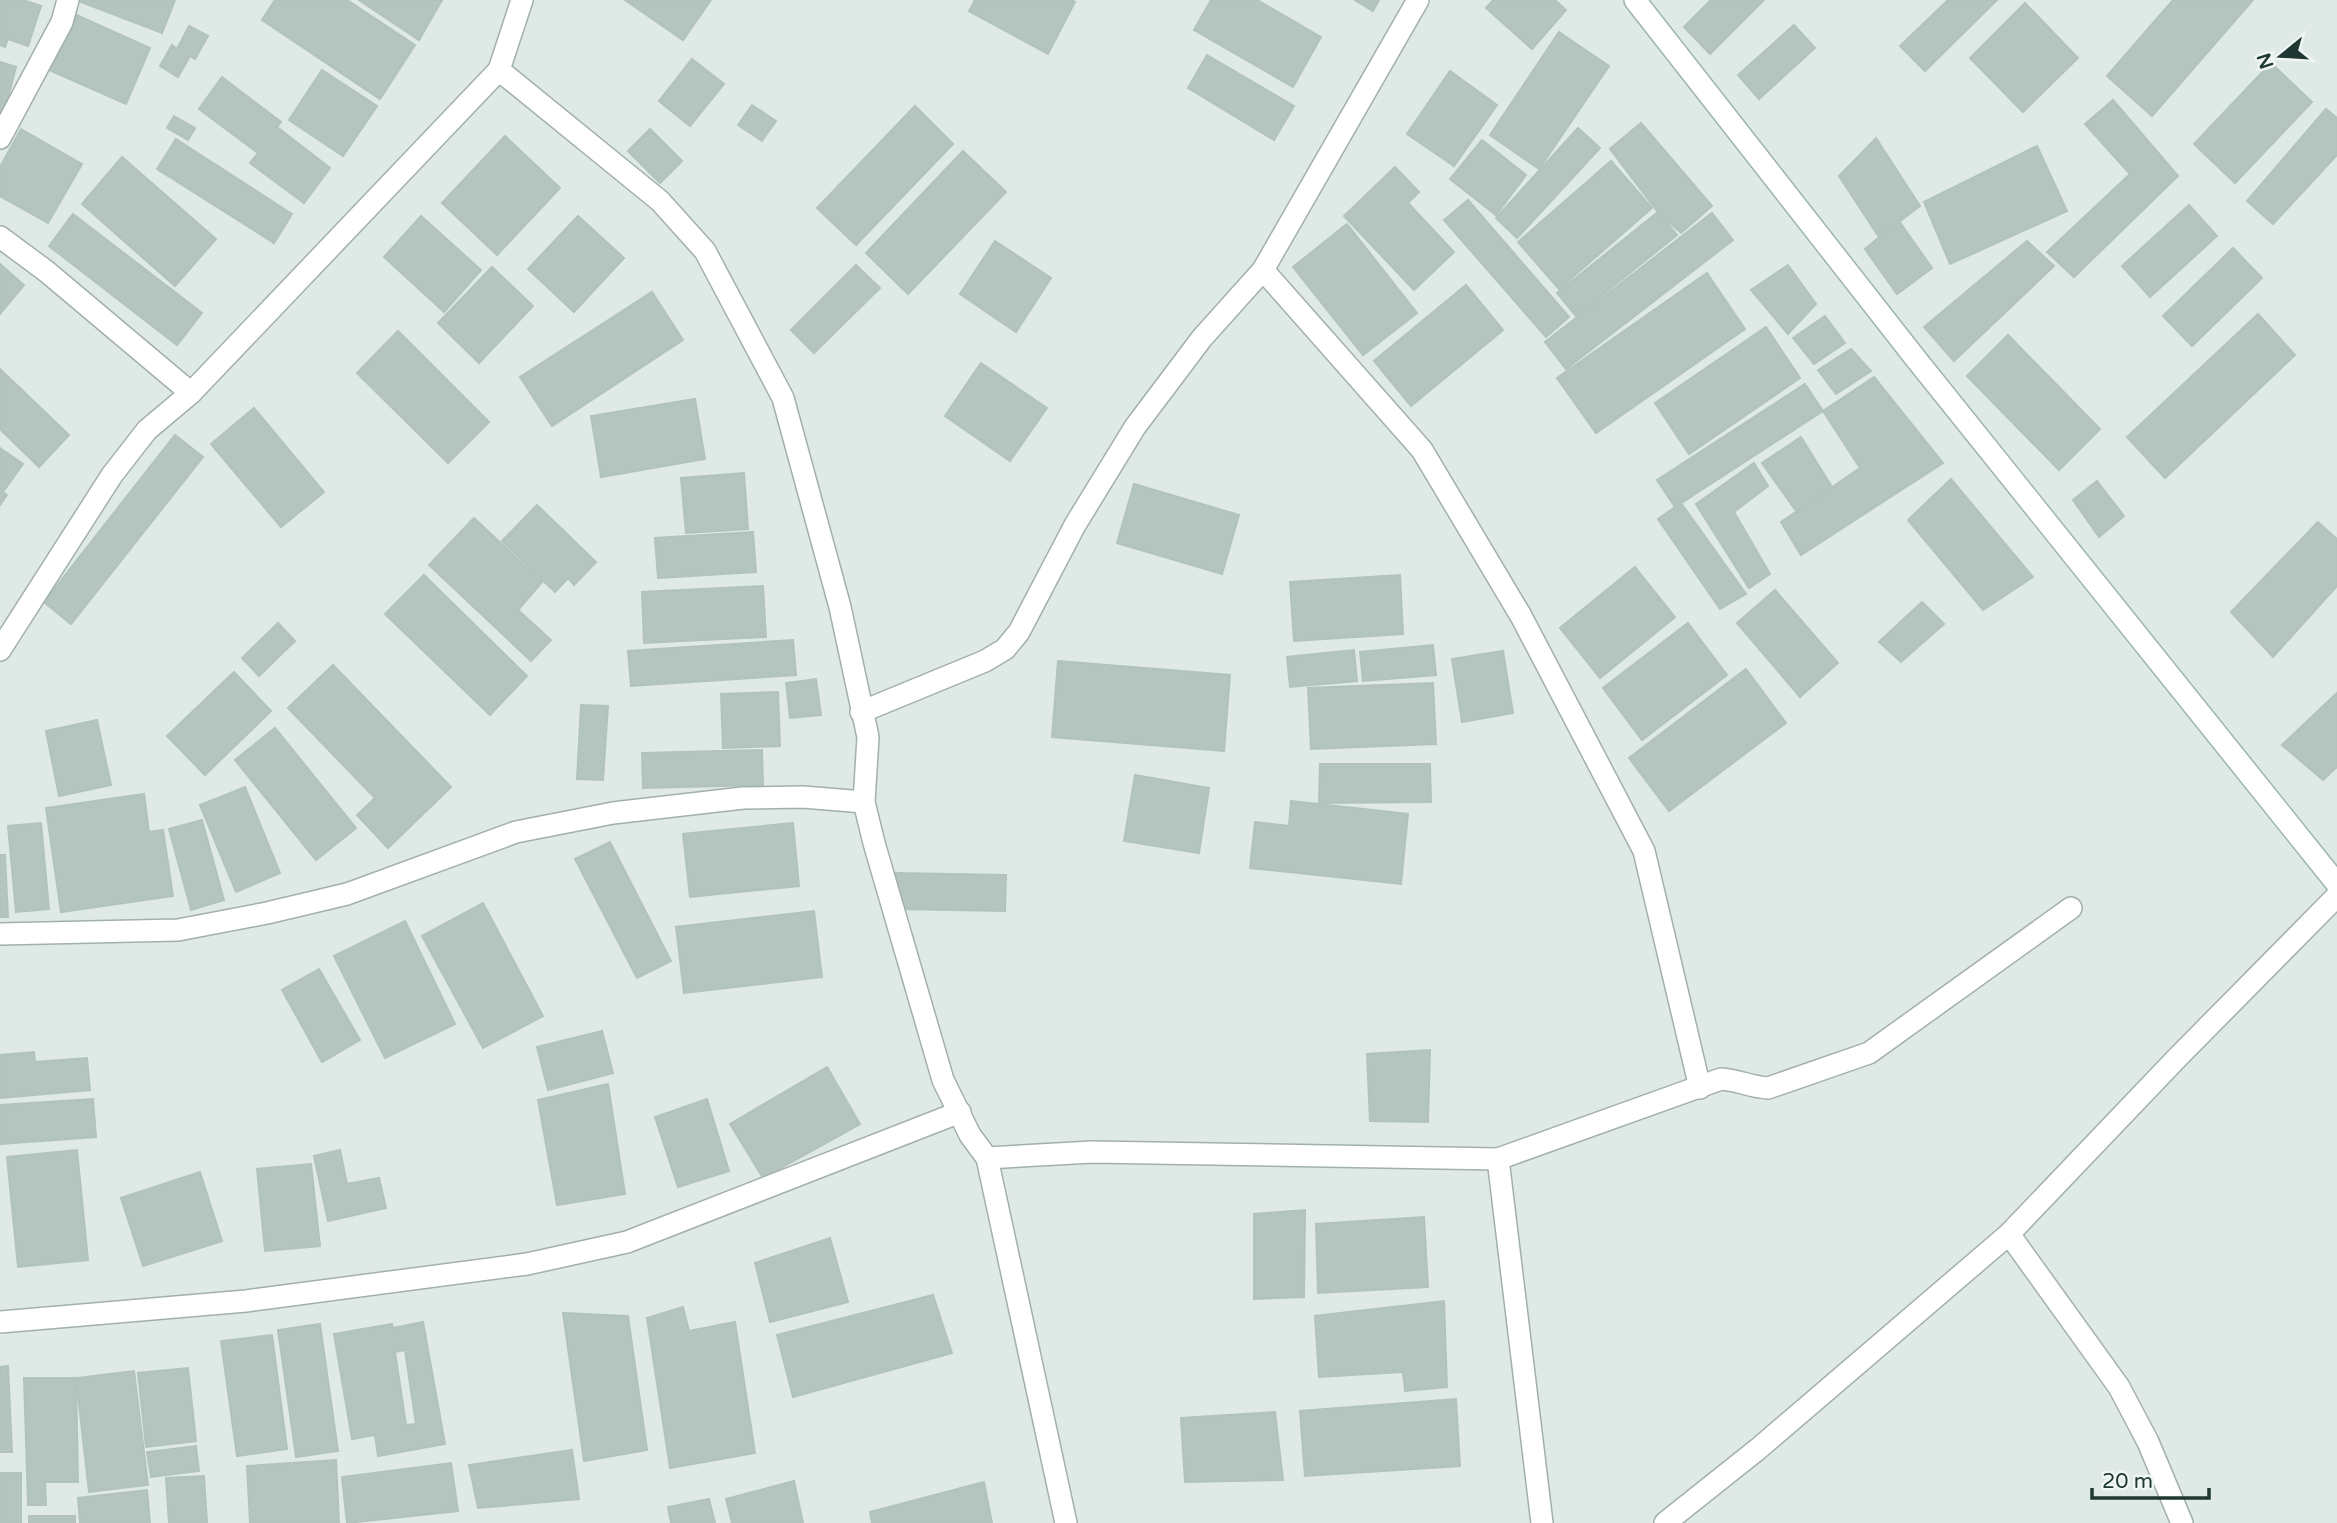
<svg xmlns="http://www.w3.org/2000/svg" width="2337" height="1523" font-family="'Varela Round',sans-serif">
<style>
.building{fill:#b4c4be;stroke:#b1c3bc;stroke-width:2;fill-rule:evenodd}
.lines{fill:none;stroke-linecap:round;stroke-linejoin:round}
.street-casing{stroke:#a2b0ac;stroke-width:24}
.secondary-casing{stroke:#9eb5ad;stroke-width:24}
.street{stroke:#fff;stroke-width:21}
.secondary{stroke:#fff;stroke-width:21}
</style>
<rect width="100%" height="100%" fill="#dfe9e5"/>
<!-- building -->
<g class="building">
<path d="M0,0H23L41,6L28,46L8,39L5,47L0,45Z"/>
<path d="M76,0H175L162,33Z"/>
<path d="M275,0H347L415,45L380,99L262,20Z"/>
<path d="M359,0H442L419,40Z"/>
<path d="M625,0H711L683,40Z"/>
<path d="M975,0H1071L1075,2L1048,54L969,11Z"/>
<path d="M1211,0H1257L1321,37L1293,87L1194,30Z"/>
<path d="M1355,0H1379L1373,11Z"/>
<path d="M1493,0H1555L1566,10L1532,49L1486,8Z"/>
<path d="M1711,0L1763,1L1710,54L1684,27Z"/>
<path d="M1948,0H1997L1925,71L1900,46Z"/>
<path d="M2173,0H2253L2152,116L2107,76Z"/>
<path d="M2025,3L2078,58L2023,112L1970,58Z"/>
<path d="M72,13L150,48L126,104L47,69Z"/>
<path d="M1794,25L1815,48L1759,99L1738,75Z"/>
<path d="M189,26L208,36L195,59L190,56L178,77L160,66L172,45L177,49Z"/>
<path d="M1559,32L1609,66L1539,169L1490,135Z"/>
<path d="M1207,55L1294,106L1274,140L1188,88Z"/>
<path d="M692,59L724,84L690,126L659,101Z"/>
<path d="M0,62L16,67L3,117H0Z"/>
<path d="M2271,63L2312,102L2235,183L2194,144Z"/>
<path d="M322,70L377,106L343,156L289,120Z"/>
<path d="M1450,71L1497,105L1454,166L1407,134Z"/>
<path d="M222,77L281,122L277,127L330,168L304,203L250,163L258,153L199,109Z"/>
<path d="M2113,100L2178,176L2074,277L2047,252L2130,174L2085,124Z"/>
<path d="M752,105L776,121L762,141L738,125Z"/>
<path d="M915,106L953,144L856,245L817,208Z"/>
<path d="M2326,109L2337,118V155L2273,224L2247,201Z"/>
<path d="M174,116L195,128L188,140L167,128Z"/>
<path d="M1641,123L1712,206L1681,233L1658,212L1610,149Z"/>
<path d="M1578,128L1600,148L1517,238L1496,218Z"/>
<path d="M21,129L82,164L48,223L0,196V167Z"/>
<path d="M650,129L682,161L660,183L628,151Z"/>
<path d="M505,136L560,188L497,255L442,203Z"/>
<path d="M1876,138L1920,206L1879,237L1839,176Z"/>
<path d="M176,139L292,214L274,243L157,169Z"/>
<path d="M1482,140L1526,175L1496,215L1450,179Z"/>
<path d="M2037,146L2067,211L1950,264L1924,202Z"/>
<path d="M963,151L1006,192L908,294L866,253Z"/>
<path d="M122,157L216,239L175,286L82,204Z"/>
<path d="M1611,161L1652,208L1559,289L1518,242Z"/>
<path d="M1395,167L1419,192L1408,203L1454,252L1414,290L1344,216Z"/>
<path d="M1468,200L1569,317L1546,337L1444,220Z"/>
<path d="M2189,205L2217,236L2150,297L2122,266Z"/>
<path d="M1658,212L1677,235L1576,316L1557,293Z"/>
<path d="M1712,213L1733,240L1566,369L1545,342Z"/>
<path d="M73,214L202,313L177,345L49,246Z"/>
<path d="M421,216L481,270L444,312L384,257Z"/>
<path d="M578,216L624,258L574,312L528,269Z"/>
<path d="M1899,221L1932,268L1897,294L1865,249Z"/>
<path d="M1347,224L1417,313L1363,355L1293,267Z"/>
<path d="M995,241L1051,278L1016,332L960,294Z"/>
<path d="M2027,241L2054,266L1954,361L1924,327Z"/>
<path d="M2233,248L2262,278L2192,346L2163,316Z"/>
<path d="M0,264L24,285L0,314Z"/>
<path d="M856,265L880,288L814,353L791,330Z"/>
<path d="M1788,265L1816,304L1788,334L1751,290Z"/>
<path d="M492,267L533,306L479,363L438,323Z"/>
<path d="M1707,273L1745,329L1596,433L1557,378Z"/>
<path d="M1466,285L1503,330L1411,406L1374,361Z"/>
<path d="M652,292L683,340L552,426L520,377Z"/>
<path d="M2258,314L2295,355L2165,478L2127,437Z"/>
<path d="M1825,316L1845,343L1814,364L1793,338Z"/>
<path d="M1766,327L1800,378L1689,454L1655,403Z"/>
<path d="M398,331L489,422L448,463L357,373Z"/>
<path d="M2008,335L2100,429L2059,470L1967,376Z"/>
<path d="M1851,349L1871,371L1836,394L1818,370Z"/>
<path d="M981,363L1047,408L1010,461L945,416Z"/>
<path d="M0,369L69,435L39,467L0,429Z"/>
<path d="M1874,377L1943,463L1801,555L1781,522L1860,468L1823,411Z"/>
<path d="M1805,384L1823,411L1675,507L1657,480Z"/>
<path d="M695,399L705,459L601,477L591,416Z"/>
<path d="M254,408L324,492L281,527L211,444Z"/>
<path d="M175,435L203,457L71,624L44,602Z"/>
<path d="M1801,437L1832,487L1796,511L1762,463Z"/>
<path d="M0,448L23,464L3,492L7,495L0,505Z"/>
<path d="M1754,463L1768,486L1734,512L1770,574L1749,588L1696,504Z"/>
<path d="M744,473L748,529L686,533L681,478Z"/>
<path d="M1951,479L2033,577L1983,610L1908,520Z"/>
<path d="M2097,481L2124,516L2099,537L2073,500Z"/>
<path d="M1134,484L1239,515L1222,574L1117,543Z"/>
<path d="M1681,503L1746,594L1720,609L1658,519Z"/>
<path d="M537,505L596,562L574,585L568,578L555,592L502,541Z"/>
<path d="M474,518L542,582L518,610L551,640L531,661L429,565Z"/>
<path d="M2318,522L2337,539V586L2273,657L2231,612Z"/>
<path d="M753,532L756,572L658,578L655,538Z"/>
<path d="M1635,567L1675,617L1600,678L1560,628Z"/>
<path d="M424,575L527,676L490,715L385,614Z"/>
<path d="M1400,575L1403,634L1294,641L1290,582Z"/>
<path d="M763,586L766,637L644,643L642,592Z"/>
<path d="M1775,590L1838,663L1800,697L1737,623Z"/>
<path d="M1922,602L1944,624L1901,662L1879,642Z"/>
<path d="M278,623L295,641L259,676L242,658Z"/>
<path d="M1688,623L1727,675L1642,740L1603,688Z"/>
<path d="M793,640L796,675L631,686L628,651Z"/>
<path d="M1433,645L1436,675L1363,681L1360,652Z"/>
<path d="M1354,650L1357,681L1290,687L1287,657Z"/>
<path d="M1503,651L1513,713L1462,722L1452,659Z"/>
<path d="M1058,661L1230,675L1224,751L1052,737Z"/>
<path d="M333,665L451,787L388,848L357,815L375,798L288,708Z"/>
<path d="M1746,669L1786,723L1669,811L1629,758Z"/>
<path d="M234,672L271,711L205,775L167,736Z"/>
<path d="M816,679L821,715L790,718L786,683Z"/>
<path d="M1433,683L1436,744L1311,749L1308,688Z"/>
<path d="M778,692L780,746L723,748L721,694Z"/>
<path d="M2337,693V767L2323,780L2282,745Z"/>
<path d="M581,705L608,706L603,780L577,779Z"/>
<path d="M97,720L111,785L59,796L46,731Z"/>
<path d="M275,728L356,828L316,860L235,760Z"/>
<path d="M762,750L763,785L643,788L642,753Z"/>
<path d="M1320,764H1430L1431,802L1319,803Z"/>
<path d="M1135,775L1209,788L1199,853L1124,841Z"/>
<path d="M245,787L280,873L236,892L200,805Z"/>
<path d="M144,794L149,832L163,830L173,896L61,912L46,808Z"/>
<path d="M1291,801L1408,814L1401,884L1250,868L1255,822L1289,826Z"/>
<path d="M202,820L224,900L191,910L169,829Z"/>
<path d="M41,823L49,909L16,912L8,826Z"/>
<path d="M793,823L799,886L690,897L683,834Z"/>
<path d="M610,842L671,961L637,978L575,859Z"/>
<path d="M0,855H5L8,917H0Z"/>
<path d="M896,873L1006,875L1005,911L896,909Z"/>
<path d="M483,903L543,1016L483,1048L422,936Z"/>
<path d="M814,911L822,977L684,993L676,927Z"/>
<path d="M405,921L455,1024L385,1058L334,956Z"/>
<path d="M319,969L360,1040L322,1062L282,990Z"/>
<path d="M602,1031L613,1073L548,1090L537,1047Z"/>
<path d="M1430,1050L1428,1122L1370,1121L1367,1054Z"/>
<path d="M34,1052L35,1062L87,1058L90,1090L0,1098V1055Z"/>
<path d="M827,1067L860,1124L763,1178L730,1124Z"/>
<path d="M608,1084L625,1194L557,1205L538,1100Z"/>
<path d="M93,1099L96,1137L0,1144V1105Z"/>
<path d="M707,1099L729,1171L678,1187L655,1117Z"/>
<path d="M77,1150L88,1260L18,1267L7,1157Z"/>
<path d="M340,1150L347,1184L379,1178L386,1208L328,1221L314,1156Z"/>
<path d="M311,1164L320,1246L265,1251L257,1169Z"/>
<path d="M200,1172L222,1241L143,1266L121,1198Z"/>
<path d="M1305,1210L1304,1297L1254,1299V1214Z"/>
<path d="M1424,1217L1428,1287L1318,1293L1316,1224Z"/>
<path d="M830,1238L848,1302L770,1322L755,1263Z"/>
<path d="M933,1295L952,1353L793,1397L777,1335Z"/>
<path d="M1444,1301L1447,1387L1405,1391L1403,1372L1319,1377L1315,1316Z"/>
<path d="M683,1307L689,1331L735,1322L755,1453L670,1468L647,1318Z"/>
<path d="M563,1313L628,1316L647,1450L584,1461Z"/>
<path d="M423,1322L445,1444L378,1456L375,1435L352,1439L334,1334L392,1324L393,1328ZM405,1350L416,1424L406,1425L395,1352Z"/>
<path d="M320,1324L338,1451L296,1457L278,1330Z"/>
<path d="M272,1335L287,1449L237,1456L221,1341Z"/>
<path d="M8,1366L12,1452H0V1367Z"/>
<path d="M188,1368L196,1441L146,1447L138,1373Z"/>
<path d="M134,1371L148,1485L89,1492L76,1378Z"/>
<path d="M24,1378H76L78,1482H45L46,1505H28Z"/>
<path d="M1456,1399L1460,1466L1305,1476L1300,1411Z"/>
<path d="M1275,1412L1283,1480L1185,1482L1181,1418Z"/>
<path d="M196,1446L199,1471L151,1477L147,1452Z"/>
<path d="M572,1450L579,1499L478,1508L469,1465Z"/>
<path d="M336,1460L339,1523H250L247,1466Z"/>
<path d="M451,1463L458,1511L347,1523L342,1477Z"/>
<rect x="0" y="1473" width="21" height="50"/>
<path d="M204,1476L207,1523H169L166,1478Z"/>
<path d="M794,1481L803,1523H732L726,1499Z"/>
<path d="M984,1482L992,1523H872L870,1512Z"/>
<path d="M147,1490L150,1523H80L78,1498Z"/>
<path d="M709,1499L715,1523H671L668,1507Z"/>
<rect x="29" y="1516" width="46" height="7"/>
</g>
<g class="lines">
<!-- street casing -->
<g class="street-casing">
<g id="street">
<path d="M499,70L660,201L705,251L783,398L840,607L868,737L864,802L874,843L943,1080L970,1135L987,1158L1066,1523"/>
<path d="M0,138L62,22L68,0"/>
<path d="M0,237L46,271L191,393"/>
<path d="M1263,270L1422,450L1521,616L1644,851L1700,1088"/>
<path d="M0,650L112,475L147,430L191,393L499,70L522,0"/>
<path d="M861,712L985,661L1005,649L1019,632L1075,525L1135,427L1202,338L1263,270L1418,0"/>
<path d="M0,934L178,930L267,913L347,894L516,832L613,813L743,798L803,797L864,802"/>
<path d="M987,1158L1092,1152L1498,1159L1721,1079C1738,1080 1751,1087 1768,1088L1869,1053L2071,908"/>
<path d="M1498,1159L1542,1523"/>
<path d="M2009,1234L2119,1387L2148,1442L2182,1523"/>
<path d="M0,1322L246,1301L527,1264L627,1242L960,1112"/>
<path d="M1665,1523L1758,1449L2009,1234L2177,1058L2337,896"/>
</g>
</g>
<!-- secondary casing -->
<g class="secondary-casing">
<path id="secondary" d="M1635,0L1916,359L2337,884"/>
</g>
<!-- street -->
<use href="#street" class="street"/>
<!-- secondary -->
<use href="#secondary" class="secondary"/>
</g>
<!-- north arrow -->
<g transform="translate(2281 56) rotate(252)" stroke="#eff6f3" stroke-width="5" paint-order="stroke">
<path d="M0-5L12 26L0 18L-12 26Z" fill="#203833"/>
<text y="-10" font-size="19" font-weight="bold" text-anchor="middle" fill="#203833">N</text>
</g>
<!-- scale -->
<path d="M2092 1488v10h117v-10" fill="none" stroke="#203833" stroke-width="3.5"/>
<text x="2102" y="1488" font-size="21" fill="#203833" stroke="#eff6f3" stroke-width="5" paint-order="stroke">20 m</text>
</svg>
